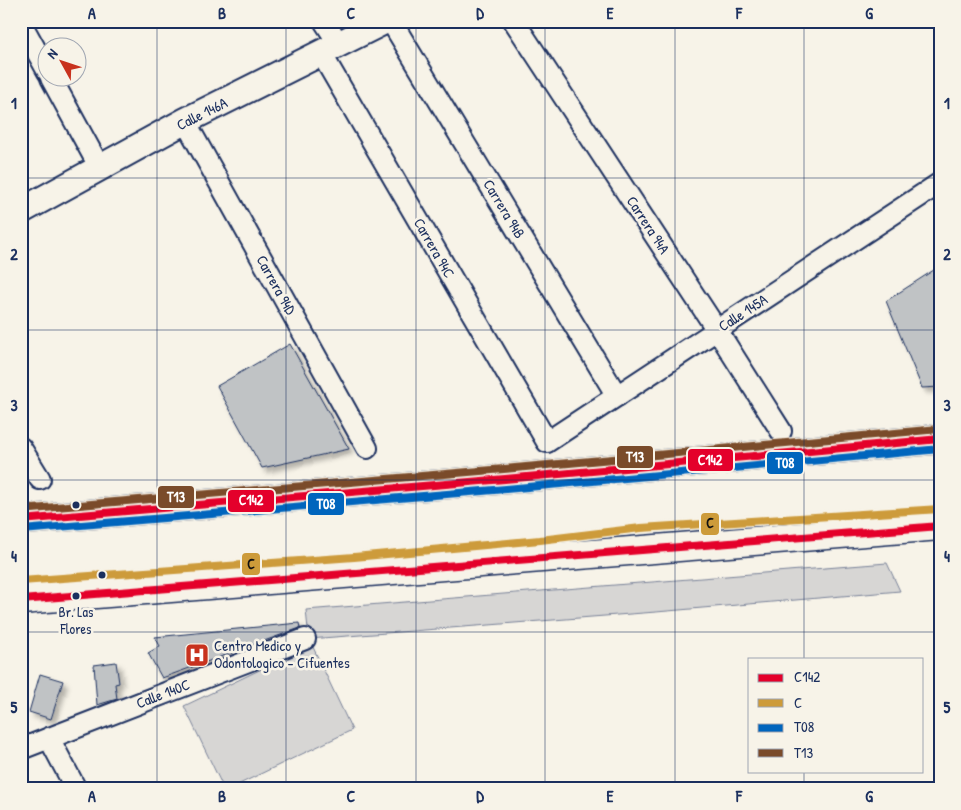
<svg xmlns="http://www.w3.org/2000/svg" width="961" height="810" font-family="'Patrick Hand',sans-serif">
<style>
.green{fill:#d7d6d4;stroke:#798299}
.building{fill:#c0c3c5;stroke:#1b2f5e;filter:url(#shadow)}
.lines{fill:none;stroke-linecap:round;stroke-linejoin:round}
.minor-casing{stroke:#1b2f5e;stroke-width:24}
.tertiary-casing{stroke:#1b2f5e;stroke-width:29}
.primary-casing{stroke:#1b2f5e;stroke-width:31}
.minor{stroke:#f7f3e8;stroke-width:20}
.tertiary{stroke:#f7f3e8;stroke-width:25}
.primary{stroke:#f7f3e8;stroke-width:28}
.bus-1-casing{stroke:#f7f3e8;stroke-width:11}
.bus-2-casing{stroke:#f7f3e8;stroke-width:11}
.bus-3-casing{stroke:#f7f3e8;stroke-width:11}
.bus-4-casing{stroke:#f7f3e8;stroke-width:11}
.bus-1{stroke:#e4002b;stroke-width:8}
.bus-2{stroke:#cd9b3a;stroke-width:8}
.bus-3{stroke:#0065bd;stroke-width:8}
.bus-4{stroke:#7a4b2a;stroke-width:8}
.grid{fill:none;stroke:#1b2f5e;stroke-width:1;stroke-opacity:0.55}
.bus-dot{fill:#1b2f5e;stroke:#f7f3e8;stroke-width:2}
.labels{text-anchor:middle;stroke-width:5;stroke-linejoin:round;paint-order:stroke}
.bus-label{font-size:14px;fill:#1b2f5e;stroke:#f7f3e8}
.street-label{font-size:15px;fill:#1b2f5e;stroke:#f7f3e8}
.poi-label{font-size:15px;fill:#1b2f5e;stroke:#f7f3e8;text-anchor:start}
.line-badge{stroke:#f7f3e8;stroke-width:2}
.badge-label{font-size:14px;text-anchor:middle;font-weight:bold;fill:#fff}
.pale-badge-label{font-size:14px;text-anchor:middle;font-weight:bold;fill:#111}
.neatline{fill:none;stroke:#1b2f5e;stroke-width:2}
.grid-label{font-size:16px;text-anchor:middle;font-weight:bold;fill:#1b2f5e}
</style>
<defs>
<filter id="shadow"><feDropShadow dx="4.5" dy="4.5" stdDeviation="2.5" flood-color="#0004"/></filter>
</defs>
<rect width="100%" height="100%" fill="#f7f3e8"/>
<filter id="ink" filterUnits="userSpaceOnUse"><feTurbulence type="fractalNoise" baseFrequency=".02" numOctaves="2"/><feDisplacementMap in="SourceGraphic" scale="10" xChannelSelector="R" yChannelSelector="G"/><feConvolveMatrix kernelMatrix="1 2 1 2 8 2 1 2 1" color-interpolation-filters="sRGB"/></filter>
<g filter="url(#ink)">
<!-- green -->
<g class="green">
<path d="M887,563L900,591L656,612L309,639L306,610Z"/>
<path d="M312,645L352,730L229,789H224L184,706Z"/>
</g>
<!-- building -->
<g class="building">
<path d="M940,266V387L922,388L886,301Z"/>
<path d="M290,344L349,449L262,468L217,386Z"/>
<path d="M299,623L300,628L162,678L148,653L160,646L155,637Z"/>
<path d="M116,662L119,683L115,684L117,699L97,705L94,665Z"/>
<path d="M40,674L63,681L51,719L29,712Z"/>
</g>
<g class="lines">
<!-- minor casing -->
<g class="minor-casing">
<g id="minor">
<path d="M324,21L339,44"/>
<path d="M391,21L617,396"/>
<path d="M514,21L717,330L781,431"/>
<path d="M21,23L48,72"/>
<path d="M321,53L547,442L940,183"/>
<path d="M51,78L100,168"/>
<path d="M185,121L367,448"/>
<path d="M21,448L40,479"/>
<path d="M49,738L76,789"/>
<path d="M21,749L305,639"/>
</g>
</g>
<!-- tertiary casing -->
<g class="tertiary-casing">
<path id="tertiary" d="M21,211L185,121L385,21"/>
</g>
<!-- primary casing -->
<g class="primary-casing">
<g id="primary">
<path d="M21,520L505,479L940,439"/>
<path d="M21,600L940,526"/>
</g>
</g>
<!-- minor -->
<use href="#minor" class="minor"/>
<!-- tertiary -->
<use href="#tertiary" class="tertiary"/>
<!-- primary -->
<use href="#primary" class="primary"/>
<!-- bus-1 casing -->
<g class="bus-1-casing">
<g id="bus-1">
<path d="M21,520L505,479L940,439"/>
<path d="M21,600L940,526"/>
</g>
</g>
<!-- bus-2 casing -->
<g class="bus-2-casing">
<path id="bus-2" d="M21,581L354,557L540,540L641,528L940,509"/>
</g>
<!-- bus-3 casing -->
<g class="bus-3-casing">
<path id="bus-3" d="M22,530L506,489L940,449"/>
</g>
<!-- bus-4 casing -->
<g class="bus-4-casing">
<path id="bus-4" d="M21,510L504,469L939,429"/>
</g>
<!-- bus-1 -->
<use href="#bus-1" class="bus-1"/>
<!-- bus-2 -->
<use href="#bus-2" class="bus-2"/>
<!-- bus-3 -->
<use href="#bus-3" class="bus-3"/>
<!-- bus-4 -->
<use href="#bus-4" class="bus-4"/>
</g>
</g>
<!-- grid -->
<path class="grid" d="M157,21V789M286,21V789M416,21V789M545,21V789M675,21V789M804,21V659M21,178H940M21,330H940M21,480H940M21,632H940M804,771V789"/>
<!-- icons -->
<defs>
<g id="hospital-square" transform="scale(1.25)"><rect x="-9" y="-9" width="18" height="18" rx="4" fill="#c8321e" stroke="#f7f3e8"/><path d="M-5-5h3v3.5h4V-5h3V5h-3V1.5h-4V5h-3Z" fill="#fff"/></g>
</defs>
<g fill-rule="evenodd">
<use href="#hospital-square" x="197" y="655"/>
</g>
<!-- markers -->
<g class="bus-dot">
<circle cx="76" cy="505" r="4.5"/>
<circle cx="102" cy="575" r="4.5"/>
<circle cx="76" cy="596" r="4.5"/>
</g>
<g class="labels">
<!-- bus labels -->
<g class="bus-label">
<text x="76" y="617">Br. Las<tspan x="76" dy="17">Flores</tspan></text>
</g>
<!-- street labels -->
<g class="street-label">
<text transform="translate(202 114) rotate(-27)" y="5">Calle 146A</text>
<text transform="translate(504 209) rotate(59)" y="5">Carrera 94B</text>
<text transform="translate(648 225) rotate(57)" y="5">Carrera 94A</text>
<text transform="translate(434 248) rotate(60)" y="5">Carrera 94C</text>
<text transform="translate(276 285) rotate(61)" y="5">Carrera 94D</text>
<text transform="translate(743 313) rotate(-33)" y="5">Calle 145A</text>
<text transform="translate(163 694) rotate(-21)" y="5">Calle 140C</text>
</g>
<!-- poi labels -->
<g class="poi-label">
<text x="214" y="651">Centro Medico y<tspan x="214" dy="17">Odontologico - Cifuentes</tspan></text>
</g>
</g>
<g class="line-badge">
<rect x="616" y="445" width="38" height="24" rx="5" fill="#7a4b2a"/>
<rect x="687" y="448" width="47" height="24" rx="5" fill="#e4002b"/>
<rect x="766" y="451" width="38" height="24" rx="5" fill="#0065bd"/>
<rect x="157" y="485" width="38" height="24" rx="5" fill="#7a4b2a"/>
<rect x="227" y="489" width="48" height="24" rx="5" fill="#e4002b"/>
<rect x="307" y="492" width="38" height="24" rx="5" fill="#0065bd"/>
<rect x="700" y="512" width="20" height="24" rx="5" fill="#cd9b3a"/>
<rect x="241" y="552" width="20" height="24" rx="5" fill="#cd9b3a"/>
</g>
<g class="badge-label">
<text x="635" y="462">T13</text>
<text x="710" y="465">C142</text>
<text x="785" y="468">T08</text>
<text x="176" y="502">T13</text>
<text x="251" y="505">C142</text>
<text x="326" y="509">T08</text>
</g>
<g class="pale-badge-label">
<text x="710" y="528">C</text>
<text x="251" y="569">C</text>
</g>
<!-- margin -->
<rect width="961" height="810" fill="none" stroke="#f7f3e8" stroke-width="55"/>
<!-- legend -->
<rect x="748" y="658" width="175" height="115" fill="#f7f3e8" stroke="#9fa5b1"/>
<rect x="758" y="674" width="25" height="8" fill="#e4002b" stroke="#9fa5b1"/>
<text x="794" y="682" font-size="15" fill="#1b2f5e">C142</text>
<rect x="758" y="699" width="25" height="8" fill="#cd9b3a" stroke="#9fa5b1"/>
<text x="794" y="708" font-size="15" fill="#1b2f5e">C</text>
<rect x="758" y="724" width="25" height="8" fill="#0065bd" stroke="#9fa5b1"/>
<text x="794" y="732" font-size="15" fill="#1b2f5e">T08</text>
<rect x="758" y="749" width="25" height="8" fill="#7a4b2a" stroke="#9fa5b1"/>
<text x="794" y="758" font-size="15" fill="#1b2f5e">T13</text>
<!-- north arrow -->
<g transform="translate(62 62) rotate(310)"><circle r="24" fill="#f7f3e8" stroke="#9fa5b1"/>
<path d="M0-4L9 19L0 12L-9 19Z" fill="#c8321e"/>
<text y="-8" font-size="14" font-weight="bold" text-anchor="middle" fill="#1b2f5e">N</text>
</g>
<rect x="28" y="28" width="906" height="754" class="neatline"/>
<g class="grid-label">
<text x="92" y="19">A</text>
<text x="222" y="19">B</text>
<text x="351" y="19">C</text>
<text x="480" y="19">D</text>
<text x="610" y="19">E</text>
<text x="739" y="19">F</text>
<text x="869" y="19">G</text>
<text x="14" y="109">1</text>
<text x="947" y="109">1</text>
<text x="14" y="260">2</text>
<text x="947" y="260">2</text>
<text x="14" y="411">3</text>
<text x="947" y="411">3</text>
<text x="14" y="562">4</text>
<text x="947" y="562">4</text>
<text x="14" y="713">5</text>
<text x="947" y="713">5</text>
<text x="92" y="802">A</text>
<text x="222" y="802">B</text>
<text x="351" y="802">C</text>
<text x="480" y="802">D</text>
<text x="610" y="802">E</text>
<text x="739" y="802">F</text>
<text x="869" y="802">G</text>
</g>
</svg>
